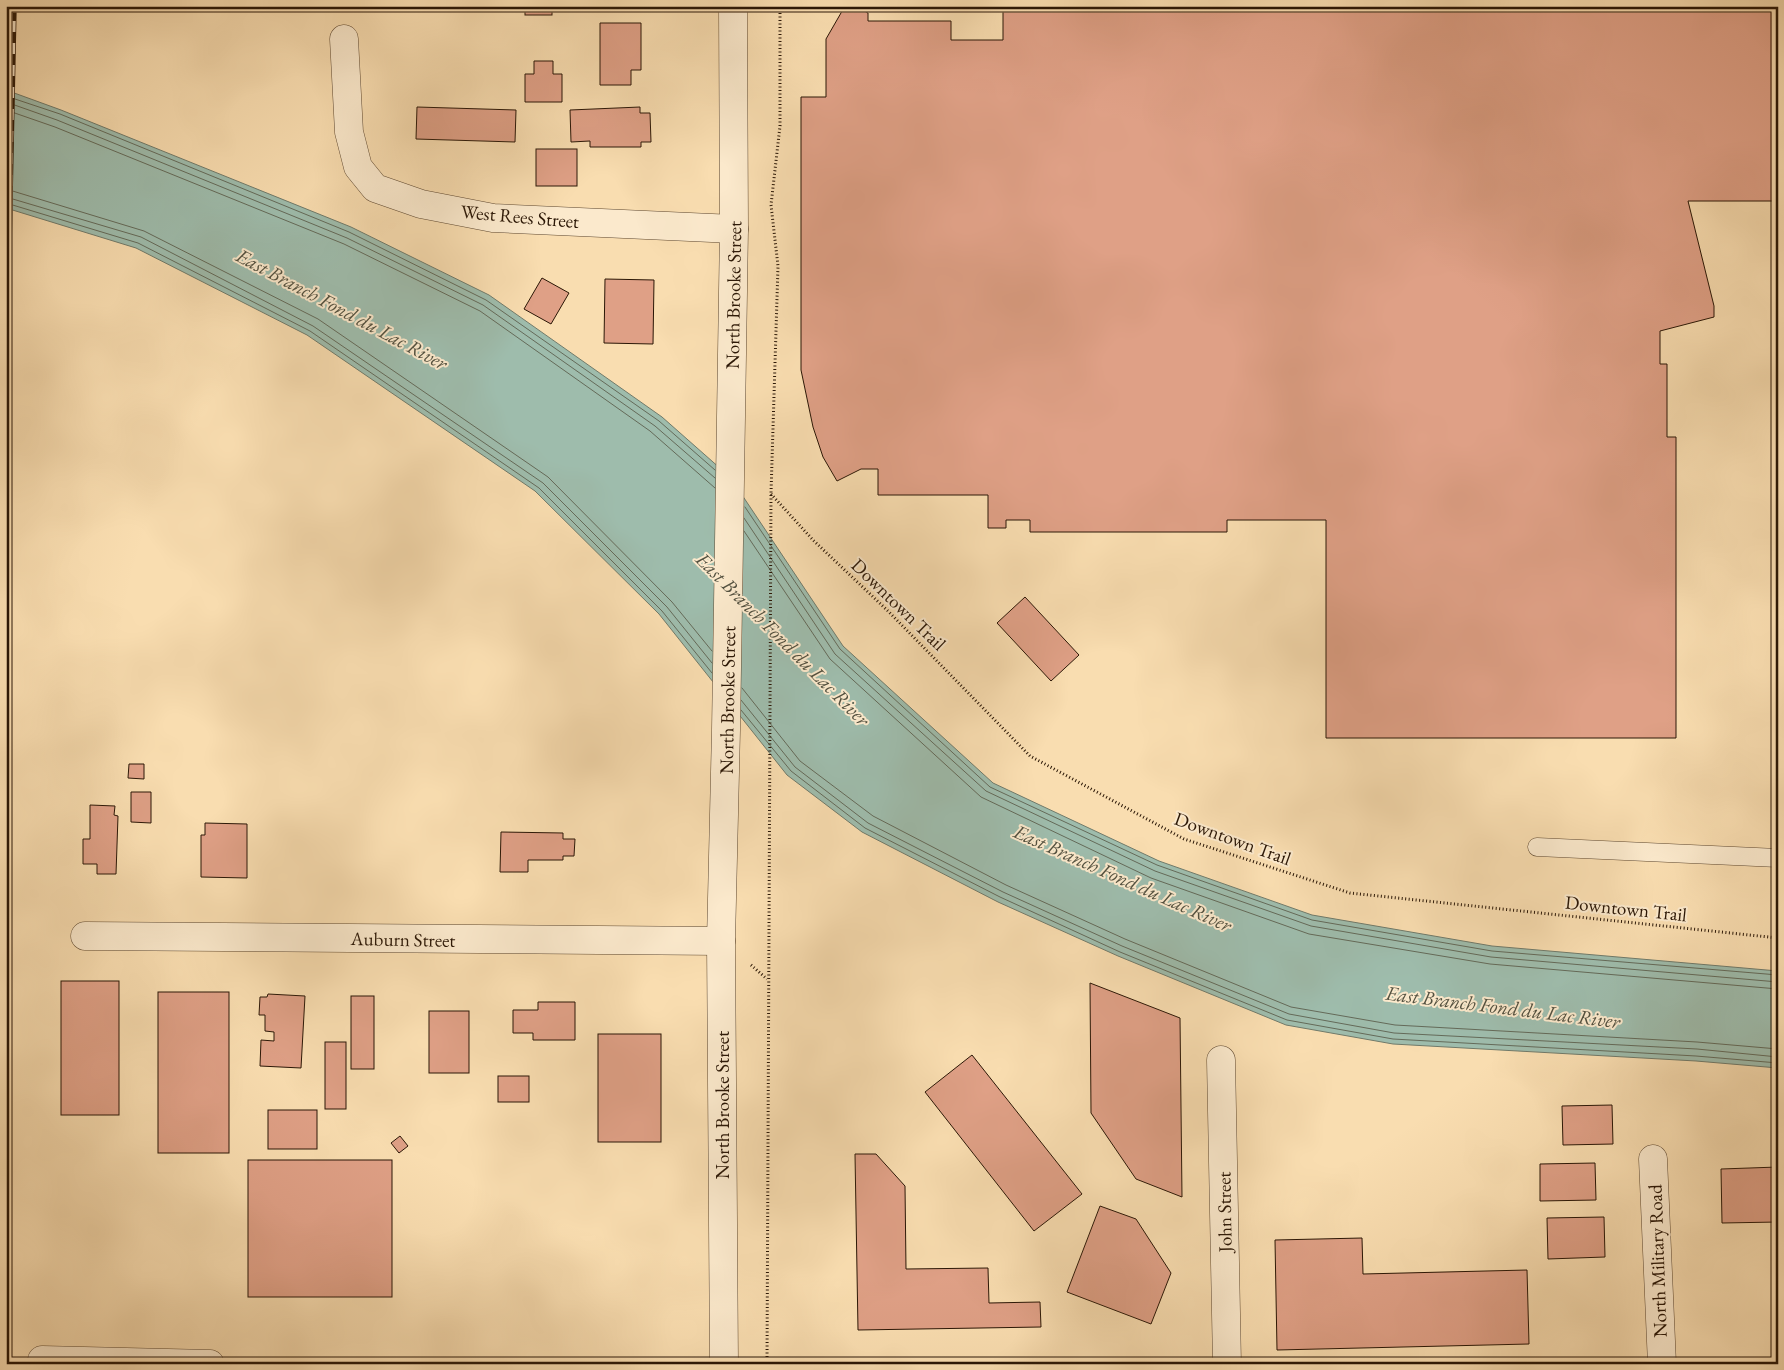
<svg xmlns="http://www.w3.org/2000/svg" width="1784" height="1370" font-family="'EB Garamond',serif">
<style>
.water{fill:#9ebcac;stroke:#707a6a}
.lines{fill:none;stroke-linecap:round;stroke-linejoin:round}
.shore{stroke:#646a59;stroke-width:1}
.building{fill:#dfa086;stroke:#2b1706}
.lane-casing{stroke:#5e4830;stroke-width:19}
.street-casing{stroke:#5e4830;stroke-width:29}
.path{stroke:#2b1706;stroke-width:3;stroke-dasharray:1 2.5;stroke-linecap:butt}
.lane{stroke:#fbe9cc;stroke-width:18}
.street{stroke:#fbe9cc;stroke-width:28}
.rail-casing{stroke:#2b1706;stroke-width:5.5}
.rail{stroke:#fbe9cc;stroke-width:4;stroke-dasharray:11;stroke-linecap:butt}
.labels{text-anchor:middle;stroke-width:4;stroke-linejoin:round;paint-order:stroke}
.street-label{font-size:19px;fill:#2b1706;stroke:#fbe9cc}
.water-label{font-size:20px;font-style:italic;fill:#535140;stroke:#fbe9cc}
</style>
<rect width="100%" height="100%" fill="#f9ddb0"/>
<filter id="stains"><feTurbulence type="fractalNoise" baseFrequency=".004" numOctaves="4"/><feColorMatrix values="0 0 0 0 .2 0 0 0 0 .09 0 0 0 0 .02 0 0 0 .5 -.17"/></filter>
<radialGradient id="worn" r=".72"><stop offset=".6" stop-color="#630" stop-opacity="0"/><stop offset="1" stop-color="#630" stop-opacity=".3"/></radialGradient>
<!-- water -->
<path class="water" d="M6,90L61,110L351,227L489,295L662,417L730,477L843,646L993,783L1159,861L1312,915L1492,946L1778,971V1068L1696,1061L1393,1044L1286,1025L1118,956L998,902L862,832L787,775L659,614L535,491L307,335L136,248L6,208Z"/>
<g class="lines">
<!-- shore -->
<g class="shore">
<path d="M6,96L60,114L349,232L486,300L659,421L715,470"/>
<path d="M6,102L57,120L347,238L483,305L655,426L715,478"/>
<path d="M6,110L55,127L344,244L480,311L650,431L715,488"/>
<path d="M6,189L144,231L318,319L548,477L672,602L712,651"/>
<path d="M6,197L141,237L313,326L543,483L667,607L712,663"/>
<path d="M6,203L138,243L310,331L539,488L662,611L712,673"/>
<path d="M745,507L840,649L990,787L1157,865L1312,920L1492,951L1778,975"/>
<path d="M744,518L835,654L986,791L1155,871L1311,926L1491,957L1778,982"/>
<path d="M744,531L830,659L981,797L1151,878L1309,934L1490,964L1778,989"/>
<path d="M742,688L800,761L873,816L1006,885L1125,939L1291,1007L1395,1025L1697,1042L1778,1049"/>
<path d="M741,700L795,767L868,823L1003,892L1122,946L1289,1014L1394,1033L1697,1049L1778,1057"/>
<path d="M741,710L791,771L865,828L1000,897L1120,952L1287,1020L1393,1039L1696,1056L1778,1063"/>
</g>
</g>
<!-- building -->
<g class="building">
<rect x="525" y="6" width="27" height="9"/>
<path d="M845,6H855L868,13V21H951V40H1003V6H1778V201H1688L1714,306V317L1660,331V364H1667V437H1676V738H1326V520H1227V532H1030V520H1006V528H988V495H878V469H861L837,481L823,457L813,427L801,370V97H826V39Z"/>
<path d="M600,23H641V70H631V85H600Z"/>
<path d="M534,61H553V74H562V102H525V74H534Z"/>
<path d="M417,107L516,110L515,142L416,139Z"/>
<path d="M640,107V113H650L651,142H641V147H590V141L571,142L570,110Z"/>
<rect x="536" y="149" width="41" height="37"/>
<path d="M542,278L569,293L551,324L524,309Z"/>
<path d="M605,279L654,280L653,344L604,343Z"/>
<path d="M1025,597L1079,655L1051,681L997,623Z"/>
<path d="M129,764H144V779L128,778Z"/>
<path d="M131,792H151V823L131,822Z"/>
<path d="M90,805L115,806L114,815L118,816L116,874H97V864H83V839H90Z"/>
<path d="M205,823L247,824V878L201,877V835H205Z"/>
<path d="M501,832L563,833V839H575L574,856H563V860H528V872H500Z"/>
<rect x="61" y="981" width="58" height="134"/>
<path d="M1090,983L1180,1018L1182,1197L1136,1179L1091,1113Z"/>
<rect x="158" y="992" width="71" height="161"/>
<path d="M268,994L305,996L301,1068L260,1066L261,1040L274,1041V1032L265,1031V1015H259L260,997H267Z"/>
<rect x="351" y="996" width="23" height="73"/>
<path d="M538,1002H575V1040H533V1033H513V1010H538Z"/>
<rect x="429" y="1011" width="40" height="62"/>
<rect x="598" y="1034" width="63" height="108"/>
<rect x="325" y="1042" width="21" height="67"/>
<path d="M972,1055L1082,1194L1034,1231L925,1092Z"/>
<rect x="498" y="1076" width="31" height="26"/>
<path d="M1612,1105L1613,1144L1563,1145L1562,1106Z"/>
<rect x="268" y="1110" width="49" height="39"/>
<path d="M400,1136L408,1146L399,1153L391,1143Z"/>
<path d="M855,1154H876L905,1186L906,1269L988,1268L989,1303L1040,1302L1041,1327L858,1330Z"/>
<rect x="248" y="1160" width="144" height="137"/>
<path d="M1595,1163L1596,1200L1540,1201V1164Z"/>
<path d="M1778,1167V1222L1722,1223L1721,1169Z"/>
<path d="M1100,1206L1136,1219L1171,1273L1151,1324L1067,1292Z"/>
<path d="M1604,1217L1605,1257L1548,1259L1547,1218Z"/>
<path d="M1362,1238L1363,1274L1527,1270L1529,1344L1277,1350L1275,1240Z"/>
</g>
<g class="lines">
<!-- lane casing -->
<g class="lane-casing">
<path id="lane" d="M1537,847L1778,858"/>
</g>
<!-- street casing -->
<g class="street-casing">
<g id="street">
<path d="M344,39L349,132L358,167L375,188L421,204L493,218L734,229"/>
<path d="M85,936L721,941"/>
<path d="M1221,1060L1227,1364"/>
<path d="M1653,1159L1662,1364"/>
<path d="M42,1364V1360L210,1364"/>
<path d="M724,1364L721,941L726,730L734,229L733,6"/>
</g>
</g>
<!-- path -->
<g class="path">
<path d="M771,494L813,540L888,611L1030,756L1184,839L1350,893L1778,938"/>
<path d="M751,965L767,979"/>
<path d="M767,1364L771,493L778,266L771,205L780,126V6"/>
</g>
<!-- lane -->
<use href="#lane" class="lane"/>
<!-- street -->
<use href="#street" class="street"/>
<!-- rail casing -->
<g class="rail-casing">
<path id="rail" d="M6,912L9,245L14,6"/>
</g>
<!-- rail -->
<use href="#rail" class="rail"/>
</g>
<g class="labels">
<!-- street labels -->
<g class="street-label">
<text transform="translate(520 216) rotate(5)" y="7">West Rees Street</text>
<text transform="translate(733 295) rotate(-89)" y="7">North Brooke Street</text>
<text transform="translate(899 604) rotate(44)" y="7">Downtown Trail</text>
<text transform="translate(727 700) rotate(-89)" y="7">North Brooke Street</text>
<text transform="translate(1233 838) rotate(20)" y="7">Downtown Trail</text>
<text transform="translate(1626 908) rotate(6)" y="7">Downtown Trail</text>
<text transform="translate(403 939) rotate(1)" y="7">Auburn Street</text>
<text transform="translate(722 1105) rotate(-90)" y="7">North Brooke Street</text>
<text transform="translate(1224 1212) rotate(-91)" y="7">John Street</text>
<text transform="translate(1657 1261) rotate(-92)" y="7">North Military Road</text>
</g>
<!-- water labels -->
<g class="water-label">
<text transform="translate(342 309) rotate(28)" y="7">East Branch Fond du Lac River</text>
<text transform="translate(783 639) rotate(45)" y="7">East Branch Fond du Lac River</text>
<text transform="translate(1123 878) rotate(24)" y="7">East Branch Fond du Lac River</text>
<text transform="translate(1503 1007) rotate(7)" y="7">East Branch Fond du Lac River</text>
</g>
</g>
<!-- margin -->
<rect width="1784" height="1370" fill="none" stroke="#f9ddb0" stroke-width="25"/>
<rect x="8" y="8" width="1769" height="1355" fill="none" stroke="#2b1706" stroke-width="2.5"/>
<rect x="12" y="12" width="1759" height="1345" fill="none" stroke="#2b1706"/>
<rect width="100%" height="100%" filter="url(#stains)"/>
<rect width="100%" height="100%" fill="url(#worn)"/>
</svg>
